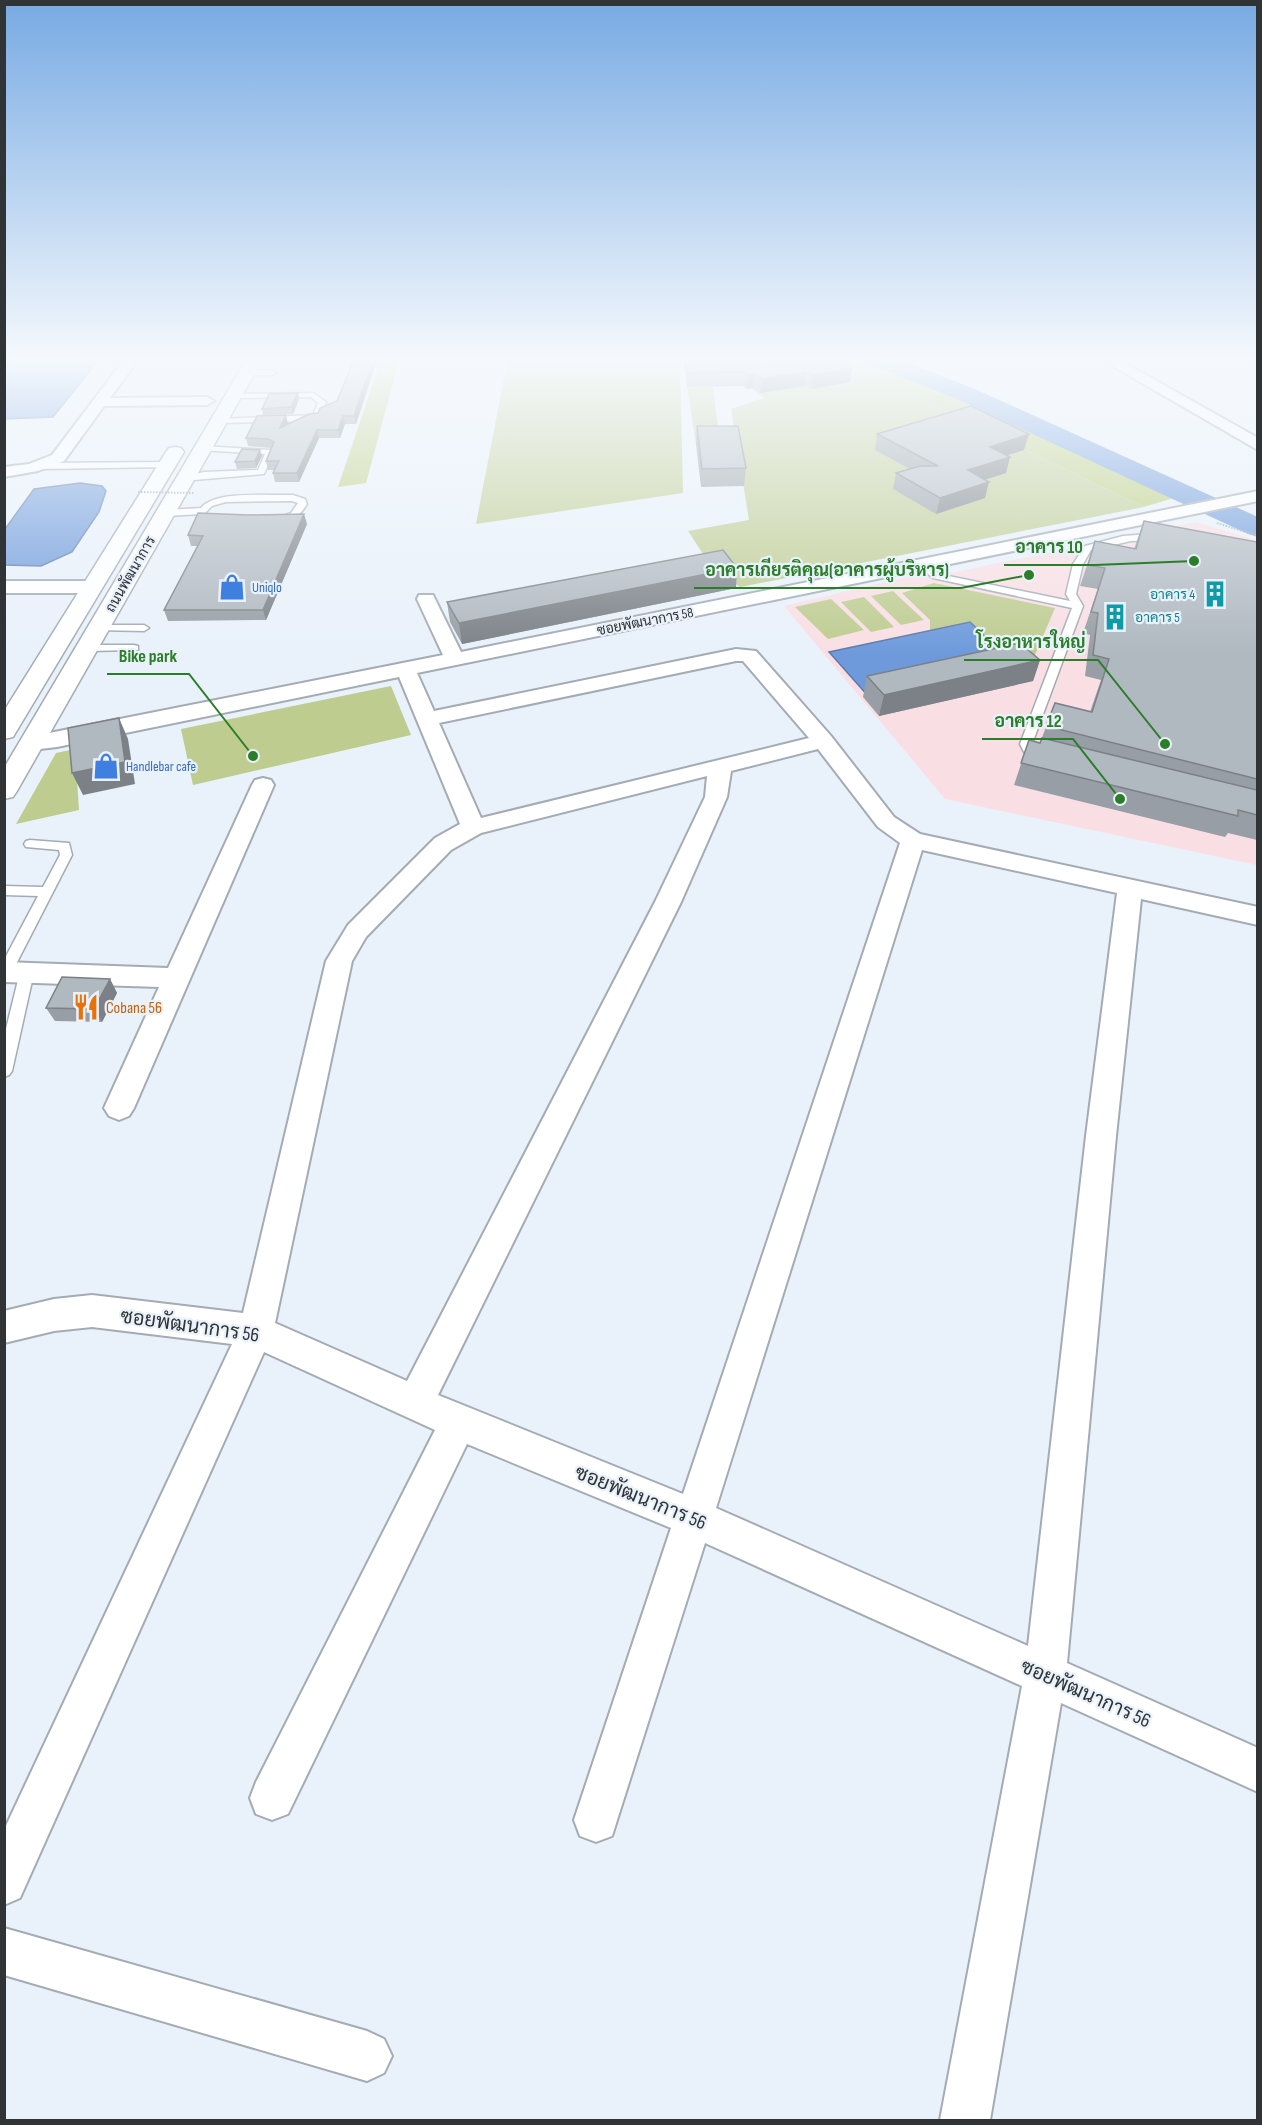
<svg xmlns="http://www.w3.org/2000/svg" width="1262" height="2125" font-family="'Sofia Sans Condensed',Sarabun,sans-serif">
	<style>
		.education { fill: #f9dfe4 }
		.green { fill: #becc90 }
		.forest { fill: #bacd7a }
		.water { fill: #6e9adb; stroke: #5c7baa; stroke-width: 1.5 }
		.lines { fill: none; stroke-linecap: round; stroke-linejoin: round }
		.river { fill: #6e9adb; fill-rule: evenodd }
		.lane-casing { stroke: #a4abb3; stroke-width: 3 }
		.street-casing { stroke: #a4abb3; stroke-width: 4 }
		.secondary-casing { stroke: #a4abb3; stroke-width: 3 }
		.path { stroke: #a6acb3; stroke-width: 2; stroke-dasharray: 1.5 1.5; stroke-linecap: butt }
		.lane { fill: #fff; fill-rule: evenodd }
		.street { fill: #fff; fill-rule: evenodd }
		.secondary { fill: #fff; fill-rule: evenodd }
		.path-bridge { stroke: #a6acb3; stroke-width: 2; stroke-dasharray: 1.5 1.5; stroke-linecap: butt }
		.wall { fill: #979ea5 }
		.shaded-wall { fill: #7b8186 }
		.building { fill: #b0b8c0; stroke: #7b8186; stroke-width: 1.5 }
		.labels { text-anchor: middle; stroke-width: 4.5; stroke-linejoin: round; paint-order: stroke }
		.far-street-label { font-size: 14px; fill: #313437; stroke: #e9f1fa }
		.far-shop-label { font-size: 14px; fill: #366cbe; stroke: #e9f1fa; text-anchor: start }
		.far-culture-label { font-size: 14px; fill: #0d838f; stroke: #e9f1fa; text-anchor: end }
		.food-label { font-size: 16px; fill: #c56008; stroke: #e9f1fa; text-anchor: start }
		.near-street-label { font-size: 20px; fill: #313437; stroke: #e9f1fa }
		.leader { fill: none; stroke: #2c7d29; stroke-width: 2 }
		.callout-dot { fill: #2c7d29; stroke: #e9f1fa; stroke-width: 2 }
		.callout-label { font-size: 18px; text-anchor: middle; font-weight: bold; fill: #2c7d29; stroke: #e9f1fa; stroke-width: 4.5; stroke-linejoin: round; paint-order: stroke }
	</style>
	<rect width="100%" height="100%" fill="#e9f1fa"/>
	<path class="education" d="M1196,522L1257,540V865L945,799L784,606L916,575L936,576Z"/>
	<path class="green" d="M508,357H691L680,361L683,493L476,524Z
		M817,357L873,376L1144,507L740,587L711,566L688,531L749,520L731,409L764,398L730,371Z
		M687,387H713L720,443L696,444Z
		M934,583L1055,608L1025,678L930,632V620L902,593Z
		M893,591L897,595L924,620L901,625L871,596Z
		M864,597L894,627L871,632L841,602Z
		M831,599L864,630L828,639L795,607Z
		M391,686L411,735L193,785L181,729Z
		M75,749L79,810L16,824L56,753Z"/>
	<path class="forest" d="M382,357H400L366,483L338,487Z
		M817,357H860L917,379L1033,428L1177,497L1144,507L873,376Z"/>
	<path class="water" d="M12,357H101L53,417L5,419V364Z
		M80,483L102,486L106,491L99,512L72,552L41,566L5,565V529L34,489Z
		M970,622L1014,664L868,696L829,652Z"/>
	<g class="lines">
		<path class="river" d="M862,357H893L975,389L1258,517V537L1248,534L957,399L865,362Z"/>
		<g class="lane-casing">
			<path id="lane" d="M247,371H272L276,373L272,375H244Z
				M313,393L326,402L319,419L307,421L219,423L215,421L219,419L313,415L318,403L311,397L234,398L230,396L234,394Z
				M203,446L270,450L274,452L264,474L182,481V477L204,472L258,470L265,454L200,450L199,448Z
				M167,462L170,463V467L43,469L39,466L43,463Z
				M293,495L305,499L307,504C301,515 288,526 276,519L291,513L298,503L292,501L226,502L212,506L204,514L165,516L161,513L165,510L201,508C215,490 270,496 293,495Z
				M1149,534L1163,537L1158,540L1131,541L1091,550L1083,564L1076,594L1083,606L1032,744L1033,748L1049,757L1043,761L1024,752L1020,744L1072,608L933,578L918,566L923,563L939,574L1070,601L1066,594L1073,564L1085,546L1123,536Z
				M99,625H144L149,628L144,631L95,630L94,628Z
				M134,645L138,646V650L87,651L82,648L87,645Z
				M30,840L69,843L72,855L12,972L5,977L4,960L38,896L4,895V886L43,887L60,855L59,850L26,847L24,844L26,841Z
				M27,967L34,972L12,1071L9,1075L4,1077V1037L20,972Z"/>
		</g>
		<g class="street-casing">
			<path id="street" d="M126,357H140L110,398L207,397L214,401L207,405L104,406L64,461L38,471L4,477V467L29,464L52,455Z
				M1097,357H1114L1258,438V450Z
				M1240,357H1258V366Z
				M1258,491V501L417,673L434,711L736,649L756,651L831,736L894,817L920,834L1258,907V925L1141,899L1116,1136L1067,1663L1258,1748V1792L1061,1703L990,2120H940L1022,1686L705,1543L612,1836L596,1842L580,1836L574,1820L671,1528L467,1444L288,1814L272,1820L256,1814L250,1798L256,1782L435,1430L264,1352L20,1898L4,1905V1830L232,1344L92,1327L54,1331L4,1343V1311L54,1299L92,1295L243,1313L326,961L348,925L435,838L460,824L399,677L57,747L32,750L24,748L21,743L24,738L443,655L417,599L419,595H433L435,599L461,652ZM736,661H743L809,738L481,818L439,723ZM818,749L878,827L900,843L683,1494L438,1395L681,902L727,797L731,771ZM707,776L705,797L655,902L407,1381L275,1323L352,961L366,937L451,850L481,833ZM922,850L1117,893L1086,1136L1028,1646L716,1508Z
				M4,581H92L99,583L101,587L99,591L92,593H4Z
				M263,778L271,780L274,785L134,1108L129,1116L119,1120L109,1116L104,1108L159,987L4,982V962L168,968L252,785L255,780Z
				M4,1928L367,2031L384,2039L392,2056L384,2073L367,2081L4,1975Z"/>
		</g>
		<g class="secondary-casing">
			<path id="secondary" d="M248,357H264L17,791L13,797L4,799V768Z
				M175,447L181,448L184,452L13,737L4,739V711L166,452L169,448Z"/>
		</g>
		<path class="path" d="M1217,523L1258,536"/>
		<use href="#lane" class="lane"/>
		<use href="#street" class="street"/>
		<use href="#secondary" class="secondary"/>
		<path class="path-bridge" d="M138,492L194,493"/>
	</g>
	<path class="wall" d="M355,357H378L356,424H345L340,438H319L299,482H275L273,473L274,470H268L266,461L271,448L248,446L246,438L288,424L318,413L337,401Z
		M683,357H835L852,368L850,382L812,389L805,386L760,393L753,388L747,389L742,386L687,387Z
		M298,393L299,399L293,414L263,415L262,409Z
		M697,426L746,468L744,486L701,487L696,444Z
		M877,434L1024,450L1007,455L1006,473L985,480V498L936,514L893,489L896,473L910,469L875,450Z
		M262,456L256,468L237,469L235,462Z
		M1144,521L1257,542V840L1228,833L1225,837L1014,785L1029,740L1040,743L1055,703L1090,712L1101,680L1085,676L1090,635L1083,633L1098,589L1080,586L1095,541L1134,549Z
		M307,524L266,620L168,621L164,610L197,546H191L188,535Z
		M736,588L462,644L450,622L447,602Z
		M1040,660L1033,681L879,716L863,697L867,676Z
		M110,979L117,993L102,1022L55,1021L46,1008Z"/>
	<path class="shaded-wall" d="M374,357H378L356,424L354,416Z
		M852,368L850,382L812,389L813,375Z
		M806,372L805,386L760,393L762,379Z
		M755,374L753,388L747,389L748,375Z
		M298,393L299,399L293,414L291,407Z
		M286,415L288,424L280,428Z
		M343,416L345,424L340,438L338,430Z
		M317,430L319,438L299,482L297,473Z
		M1029,434L1024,450L986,462L990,447Z
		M260,450L262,456L256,468L255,461Z
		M1010,457L1006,473L964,486L968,470Z
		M989,482L985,498L936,514L940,498Z
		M304,514L307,524L266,620L263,610Z
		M737,568L736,588L462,644L459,623Z
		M1040,660L1033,681L879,716L884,695Z
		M119,718L128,739L135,784L83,795L72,773Z
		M110,979L117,993L102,1022L94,1009Z"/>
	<path class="building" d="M355,357H374L354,416H343L338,430H317L297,473H273L279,461H266L274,442L268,439L246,438L257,416L286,415L280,428L309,414L318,413L320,408L337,401Z
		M685,357H835L852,368L813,375L806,372L762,379L755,374L748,375L743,372L687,373Z
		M298,393L291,407L262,409L269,394Z
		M971,406L1029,434L990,447L1010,457L968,470L989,482L940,498L896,473L920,466H938L877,434Z
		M697,426H738L746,468L702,469Z
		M242,449L260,450L255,461L235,462Z
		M198,513L248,515L304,514L263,610H164L203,536L188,535Z
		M1144,521L1257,542V779L1046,726L1055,703L1092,712L1109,659L1093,655L1098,613L1091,612L1105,568L1088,565L1095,541L1136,549Z
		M723,550L737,568L459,623L447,602Z
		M1020,643L1040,660L884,695L867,676Z
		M119,718L125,762L72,773L68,728Z
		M1042,738L1257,790V815L1238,810V816L1021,763L1029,740L1040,743Z
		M62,977L110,979L94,1009L46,1008Z"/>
	<linearGradient id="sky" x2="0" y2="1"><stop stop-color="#77aae3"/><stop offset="0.55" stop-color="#f5f9fd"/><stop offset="1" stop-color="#f5f9fd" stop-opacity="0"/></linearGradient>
	<rect width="1262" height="654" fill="url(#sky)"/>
	<defs>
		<g id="shop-bare" transform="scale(2.07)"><path d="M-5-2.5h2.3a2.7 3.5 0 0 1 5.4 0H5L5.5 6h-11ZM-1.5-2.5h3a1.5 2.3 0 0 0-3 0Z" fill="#3f7fe0" stroke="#e9f1fa" stroke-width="2.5" paint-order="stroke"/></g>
		<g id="building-bare" transform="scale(2.07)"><path d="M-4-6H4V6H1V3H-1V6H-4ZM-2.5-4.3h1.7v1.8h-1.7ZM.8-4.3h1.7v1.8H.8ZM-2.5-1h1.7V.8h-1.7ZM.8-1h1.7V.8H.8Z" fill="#0f9aa8" stroke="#e9f1fa" stroke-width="2.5" paint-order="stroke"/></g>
		<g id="restaurant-bare" transform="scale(2.07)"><path d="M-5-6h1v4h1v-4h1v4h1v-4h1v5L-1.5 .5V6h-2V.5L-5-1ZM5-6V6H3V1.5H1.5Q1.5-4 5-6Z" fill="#e8710a" stroke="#e9f1fa" stroke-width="2.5" paint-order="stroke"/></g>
	</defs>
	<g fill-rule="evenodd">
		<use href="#shop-bare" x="232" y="587"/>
		<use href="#building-bare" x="1215" y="594"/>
		<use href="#building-bare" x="1115" y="617"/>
		<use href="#shop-bare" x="106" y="766"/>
		<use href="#restaurant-bare" x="86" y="1007"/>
	</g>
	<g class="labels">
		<g class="far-street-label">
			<text transform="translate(130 574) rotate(-60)" y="5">ถนนพัฒนาการ</text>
			<text transform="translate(645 621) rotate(-11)" y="5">ซอยพัฒนาการ 58</text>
		</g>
		<g class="far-shop-label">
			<text x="252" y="592">Uniqlo</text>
			<text x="126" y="771">Handlebar cafe</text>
		</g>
		<g class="far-culture-label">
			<text x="1195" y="599">อาคาร 4</text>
			<text x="1135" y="622" text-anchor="start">อาคาร 5</text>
		</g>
		<g class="food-label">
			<text x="106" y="1013">Cobana 56</text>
		</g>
		<g class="near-street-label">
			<text transform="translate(190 1325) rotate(8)" y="7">ซอยพัฒนาการ 56</text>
			<text transform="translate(641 1497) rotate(22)" y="7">ซอยพัฒนาการ 56</text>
			<text transform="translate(1086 1693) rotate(24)" y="7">ซอยพัฒนาการ 56</text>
		</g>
	</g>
	<path class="leader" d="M1194 561L1095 565H1004M1029 575L961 588H694M1165 744L1098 660H964M253 756L189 674H107M1120 799L1073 739H982"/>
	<g class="callout-dot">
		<circle cx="1194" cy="561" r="6"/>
		<circle cx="1029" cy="575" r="6"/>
		<circle cx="1165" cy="744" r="6"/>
		<circle cx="253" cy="756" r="6"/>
		<circle cx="1120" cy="799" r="6"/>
	</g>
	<g class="callout-label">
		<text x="1049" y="553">อาคาร 10</text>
		<text x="827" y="576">อาคารเกียรติคุณ(อาคารผู้บริหาร)</text>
		<text x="1031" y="648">โรงอาหารใหญ่</text>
		<text x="148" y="662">Bike park</text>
		<text x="1028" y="727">อาคาร 12</text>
	</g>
	<rect width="1262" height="2125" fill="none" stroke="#313437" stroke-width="12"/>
</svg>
